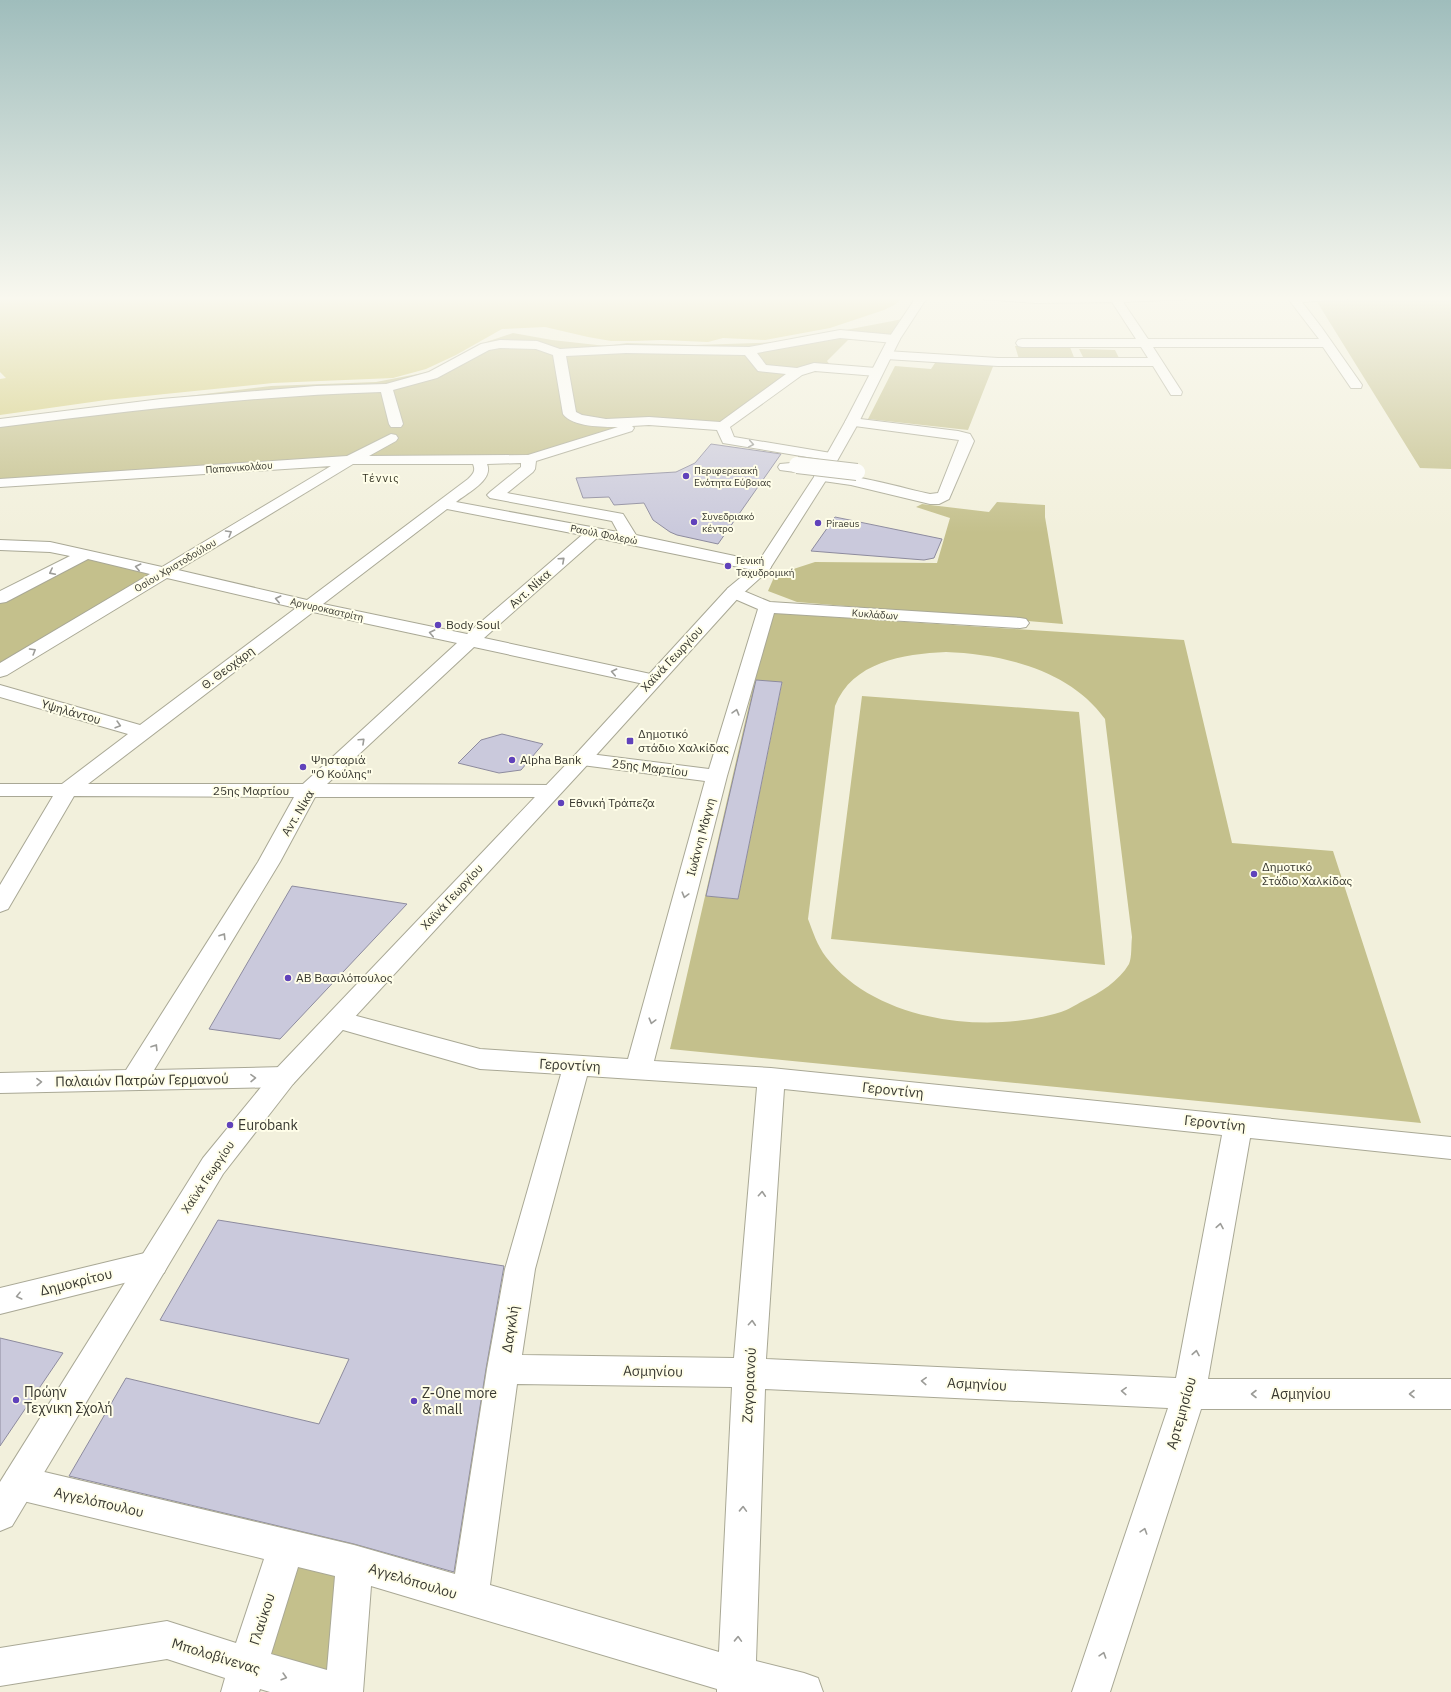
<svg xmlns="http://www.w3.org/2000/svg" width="1451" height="1692" font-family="'IBM Plex Sans',sans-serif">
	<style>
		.green { fill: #c4c08c; fill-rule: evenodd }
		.water { fill: #d2cb7a }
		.building { fill: #cac9dc; stroke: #8d8b9e }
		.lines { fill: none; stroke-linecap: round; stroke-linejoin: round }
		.minor-casing { stroke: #a9a895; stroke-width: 2 }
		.major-casing { stroke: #a9a895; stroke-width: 2 }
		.minor { fill: #fff; fill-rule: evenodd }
		.major { fill: #fff; fill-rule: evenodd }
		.minor-bridge-casing { stroke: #a9a895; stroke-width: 18; stroke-linecap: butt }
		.minor-bridge { stroke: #fff; stroke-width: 16 }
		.oneway { stroke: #9c9c98 }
		.poi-dot { fill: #6042bb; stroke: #fffee9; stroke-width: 1.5 }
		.labels { text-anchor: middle; stroke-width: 4; stroke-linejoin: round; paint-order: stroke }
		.far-street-label { font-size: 10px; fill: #383830; stroke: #fffee9 }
		.far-poi-label { font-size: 10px; fill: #383830; stroke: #fffee9; text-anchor: start }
		.far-neighbourhood-label { font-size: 11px; letter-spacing: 1px; fill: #343323; stroke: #fffee9 }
		.street-label { font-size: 12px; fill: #383830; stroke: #fffee9 }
		.poi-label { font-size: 12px; fill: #383830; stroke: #fffee9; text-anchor: start }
		.near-street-label { font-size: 14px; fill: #383830; stroke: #fffee9 }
		.near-poi-label { font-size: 14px; fill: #383830; stroke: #fffee9; text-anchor: start }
	</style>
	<rect width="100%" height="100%" fill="#f2f0dc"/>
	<path class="green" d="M1451,296V469L1420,468L1314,297Z
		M903,319L893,334L848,340L827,361L831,366H815L719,424L648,420L527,457L346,458L0,481V419L271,386L376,382L428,372L489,341L513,333L552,340L606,346L627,343L695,345L783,342Z
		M1015,346L1070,347L1075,360L1019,359Z
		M1079,349L1115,350L1119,358L1083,357Z
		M937,360L994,364L968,430L868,419L895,366L931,369Z
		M997,502L1045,505V517L1063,624L797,602L768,591L775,575L815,562L937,563L950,518L916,507L922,504L989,512Z
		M86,554L163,573L0,671V598Z
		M770,613L1184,640L1232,843L1333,851L1421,1123L670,1049ZM946,652C1003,654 1070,670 1105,719L1132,937C1131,945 1132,957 1129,964C1119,981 1100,993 1083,1001C1075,1005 1068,1010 1061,1012C987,1035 876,1022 826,957C817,945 813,932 808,919L835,706C852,662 903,654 946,652ZM757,680L782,683L738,899L706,896Z
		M862,696L1079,712L1105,965L831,939Z
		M286,1547L354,1563L344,1692L247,1666Z"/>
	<path class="water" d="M0,296H904L896,304L884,310L830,328L765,340L723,338L708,342L662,340L635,341H611L588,337L545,327L502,329L456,355L426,369L393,378L273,383L106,400L0,415V379L6,378L0,372Z"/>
	<path class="building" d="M711,444L781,454L718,544L677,535L670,532L653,520L644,503L614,505L609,497L583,498L576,478L676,472L695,463Z
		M835,517L942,539L934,558L924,560L811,551Z
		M756,680L782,682L738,899L706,896Z
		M502,734L543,744L521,770L499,773L458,763L481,740Z
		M292,886L407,904L280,1039L209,1029Z
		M218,1220L504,1266L486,1369L454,1572L354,1544L69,1476L126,1378L319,1424L349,1359L160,1320Z
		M0,1338L63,1353L0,1446Z"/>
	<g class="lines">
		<g class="minor-casing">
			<path id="minor" d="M979,296H1192L1187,299L1123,302L1148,339H1319L1286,296H1354L1349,299L1302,302L1322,328L1362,385L1361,388H1351L1323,347H1153L1182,392L1181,395H1171L1153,366H998L886,359L882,358L880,355L882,352L886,351L998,358H1148L1141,347H1022L1018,346L1016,343L1018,340L1022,339H1136L1112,302L1035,303L984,299Z
				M840,330L894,335L898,336L900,339L898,342L894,343L840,338L757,353L766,365L797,368L814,363L876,368L880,369L882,372L880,375L876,376L815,371L802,375L730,427L734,437L831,453L836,454L838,457L836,460L831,461L723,443L717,430L649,425L632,426L634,428L632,431L536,461L535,469L533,472L507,493L623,514L636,535L763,562L769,564L771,567L769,570L763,572L597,538L484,638L660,676L662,680L660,684L653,686L474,647L327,784L551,785L558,787L561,791L558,795L551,797H315L280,862L154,1070L284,1067L293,1070L297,1077L293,1084L284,1087L0,1093V1073L126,1070L258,862L294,797L74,796L8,909L0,912V885L53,796H0V784H62L128,734L0,697V685L140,725L296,608L167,578L7,675L0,677V663L150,574L88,559L6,602L0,603V591L70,556L50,552L0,550V540L50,542L162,567L331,466L0,487V479L347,456L391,434L396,435L398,438L396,441L369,456L528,455L618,427C603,427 572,427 563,414L553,355L536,349L500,348L489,350L437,378L393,390L403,424L401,427H391L389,424L381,392C253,396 127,411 0,427V419L161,399L316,386L386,384L429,372L481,344L500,340L537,341L560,349L626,345L749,347ZM626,353L745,355L758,371L786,374L720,422L649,417L606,419L582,415L576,412L566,356ZM521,463V467L490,492L487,495L490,498L612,521L618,532L456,502C467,493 494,480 487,464ZM353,464H473C476,471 473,474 468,479L307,600L178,570ZM447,509L582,535L467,634L323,604ZM313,612L457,643L303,784H88Z
				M852,418L958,431L970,434L974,441L949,499L939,504H930L851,485L816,480L814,477L816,474C837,469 906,489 930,494L938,493L959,440L847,425L845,422L847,419Z
				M797,461L802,462L804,465L800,471L795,472L780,470L778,467L780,464L791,463Z
				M734,587L770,602L1020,618L1026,619L1029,623L1026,627L1020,628L774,613L727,776L654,1061L771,1068L1451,1137V1159L1250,1138L1208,1379H1451V1409H1201L1110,1692H1072L1168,1408L765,1389L756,1661L804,1673L818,1678L823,1692H717V1689L371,1586L363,1692H270L260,1689L259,1692H221L225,1678L167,1659L0,1686V1648L167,1621L236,1643L264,1559L19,1500L7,1495L2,1483L7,1471L19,1466L354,1545L455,1574L487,1369L505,1269L561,1074L480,1069L329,1026L325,1020L329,1014L338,1011L480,1049L628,1059L705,781L582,765L575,763L572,759L575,755L582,753L709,769L758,609L728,596L726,592L728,588ZM587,1076L757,1087L734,1358L522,1355L535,1269ZM784,1089L1222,1135L1176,1378L766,1359ZM517,1384L732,1387L719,1652L490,1585ZM298,1567L335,1576L327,1670L271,1654Z
				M153,1251L164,1255L168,1264L164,1273L0,1314V1288Z"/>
		</g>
		<g class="major-casing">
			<path id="major" d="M917,296H928L900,339L859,422L828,477L769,570L740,596L589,763L293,1084L223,1174L12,1526L0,1531V1482L203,1158L275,1070L575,755L728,588L757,564L814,477L845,422L888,339Z"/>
		</g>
		<use href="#minor" class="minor"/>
		<use href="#major" class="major"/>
		<g class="minor-bridge-casing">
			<path id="minor-bridge" d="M797,465L857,472"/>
		</g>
		<use href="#minor-bridge" class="minor-bridge"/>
	</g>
	<defs><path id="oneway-chevron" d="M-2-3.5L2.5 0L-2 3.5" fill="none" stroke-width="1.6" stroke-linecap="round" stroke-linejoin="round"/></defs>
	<g class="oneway">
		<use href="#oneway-chevron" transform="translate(751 444) rotate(10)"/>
		<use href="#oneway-chevron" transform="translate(229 533) rotate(-31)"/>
		<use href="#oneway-chevron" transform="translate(562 560) rotate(-42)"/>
		<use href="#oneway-chevron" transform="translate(138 567) rotate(-167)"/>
		<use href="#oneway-chevron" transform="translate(52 572) rotate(153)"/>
		<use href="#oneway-chevron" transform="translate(278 599) rotate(-167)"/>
		<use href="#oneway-chevron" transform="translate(432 633) rotate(-168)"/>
		<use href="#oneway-chevron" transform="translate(33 651) rotate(-31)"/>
		<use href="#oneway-chevron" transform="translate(614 672) rotate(-168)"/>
		<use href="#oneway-chevron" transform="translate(736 712) rotate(-74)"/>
		<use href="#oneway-chevron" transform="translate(118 725) rotate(16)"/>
		<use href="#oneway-chevron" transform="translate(362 741) rotate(-43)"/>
		<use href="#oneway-chevron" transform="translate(685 895) rotate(105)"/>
		<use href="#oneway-chevron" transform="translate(223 936) rotate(-58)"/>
		<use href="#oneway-chevron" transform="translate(652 1021) rotate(105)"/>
		<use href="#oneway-chevron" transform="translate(155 1047) rotate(-58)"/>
		<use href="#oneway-chevron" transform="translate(253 1078) rotate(-1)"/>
		<use href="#oneway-chevron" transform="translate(39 1082) rotate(-1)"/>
		<use href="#oneway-chevron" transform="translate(762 1194) rotate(-86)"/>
		<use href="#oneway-chevron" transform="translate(1220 1226) rotate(-80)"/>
		<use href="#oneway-chevron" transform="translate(19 1296) rotate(166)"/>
		<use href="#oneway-chevron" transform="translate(752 1323) rotate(-86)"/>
		<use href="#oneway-chevron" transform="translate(1196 1353) rotate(-80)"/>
		<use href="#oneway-chevron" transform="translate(924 1381) rotate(-177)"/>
		<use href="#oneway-chevron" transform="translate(1124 1391) rotate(-177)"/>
		<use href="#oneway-chevron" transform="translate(1254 1394) rotate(-180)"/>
		<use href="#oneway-chevron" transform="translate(1412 1394) rotate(-180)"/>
		<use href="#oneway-chevron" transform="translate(743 1509) rotate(-88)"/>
		<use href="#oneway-chevron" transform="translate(1144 1531) rotate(-72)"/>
		<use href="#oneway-chevron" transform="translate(738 1639) rotate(-88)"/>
		<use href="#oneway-chevron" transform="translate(1103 1655) rotate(-72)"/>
		<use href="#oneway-chevron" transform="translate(284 1677) rotate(16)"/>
	</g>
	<linearGradient id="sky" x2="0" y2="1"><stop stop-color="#9fbdbc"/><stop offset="0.56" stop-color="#f9f8ef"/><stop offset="1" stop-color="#f9f8ef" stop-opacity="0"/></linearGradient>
	<rect width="1451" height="533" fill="url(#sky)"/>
	<g class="poi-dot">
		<circle cx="686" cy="476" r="4"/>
		<circle cx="694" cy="522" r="4"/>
		<circle cx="818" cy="523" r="4"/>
		<circle cx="728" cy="566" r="4"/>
		<circle cx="438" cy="625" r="4"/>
		<rect x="626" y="737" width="8" height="8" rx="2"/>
		<circle cx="512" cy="760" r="4"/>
		<circle cx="303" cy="767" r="4"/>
		<circle cx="561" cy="803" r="4"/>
		<circle cx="1254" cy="874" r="4"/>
		<circle cx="288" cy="978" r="4"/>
		<circle cx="230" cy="1125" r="4"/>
		<circle cx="16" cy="1400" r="4"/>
		<circle cx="414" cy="1401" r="4"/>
	</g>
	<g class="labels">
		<g class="far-street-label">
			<text transform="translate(239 467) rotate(-4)" y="4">Παπανικολάου</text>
			<text transform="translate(604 534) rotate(11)" y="4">Ραούλ Φολερώ</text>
			<text transform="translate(175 565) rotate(-31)" y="4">Οσίου Χριστοδούλου</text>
			<text transform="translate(327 609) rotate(13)" y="4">Αργυροκαστρίτη</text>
			<text transform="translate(875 614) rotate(4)" y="4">Κυκλάδων</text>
		</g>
		<g class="far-poi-label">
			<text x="694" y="474">Περιφερειακή<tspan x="694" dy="12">Ενότητα Εύβοιας</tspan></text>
			<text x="702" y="520">Συνεδριακό<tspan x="702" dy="12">κέντρο</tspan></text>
			<text x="826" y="527">Piraeus</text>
			<text x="736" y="564">Γενική<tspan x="736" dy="12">Ταχυδρομική</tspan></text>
		</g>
		<g class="far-neighbourhood-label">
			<text x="381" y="482">Τέννις</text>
		</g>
		<g class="street-label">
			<text transform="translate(530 589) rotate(-42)" y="4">Αντ. Νίκα</text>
			<text transform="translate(672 659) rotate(-47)" y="4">Χαϊνά Γεωργίου</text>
			<text transform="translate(228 668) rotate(-37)" y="4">Θ. Θεοχάρη</text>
			<text transform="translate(71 712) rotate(16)" y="4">Υψηλάντου</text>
			<text transform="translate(650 768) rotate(7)" y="4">25ης Μαρτίου</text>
			<text x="251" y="795">25ης Μαρτίου</text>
			<text transform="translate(298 813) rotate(-59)" y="4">Αντ. Νίκα</text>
			<text transform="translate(701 837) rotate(-75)" y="4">Ιωάννη Μὰγνη</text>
			<text transform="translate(452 897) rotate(-47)" y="4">Χαϊνά Γεωργίου</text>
			<text transform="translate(208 1177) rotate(-56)" y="4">Χαϊνά Γεωργίου</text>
		</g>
		<g class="poi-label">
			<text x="446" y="629">Body Soul</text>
			<text x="638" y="738">Δημοτικό<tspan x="638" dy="14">στάδιο Χαλκίδας</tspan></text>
			<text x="311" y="764">Ψησταριά<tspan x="311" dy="14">"Ο Κούλης"</tspan></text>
			<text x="520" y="764">Alpha Bank</text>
			<text x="569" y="807">Εθνική Τράπεζα</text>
			<text x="1262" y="871">Δημοτικό<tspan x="1262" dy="14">Στάδιο Χαλκίδας</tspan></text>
			<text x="296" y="982">ΑΒ Βασιλόπουλος</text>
		</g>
		<g class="near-street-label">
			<text transform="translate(570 1065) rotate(3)" y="5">Γεροντίνη</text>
			<text transform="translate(142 1080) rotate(-1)" y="5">Παλαιών Πατρών Γερμανού</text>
			<text transform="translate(893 1090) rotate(6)" y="5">Γεροντίνη</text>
			<text transform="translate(1215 1123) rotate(6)" y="5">Γεροντίνη</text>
			<text transform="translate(76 1282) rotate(-14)" y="5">Δημοκρίτου</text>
			<text transform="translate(510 1329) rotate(-81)" y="5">Δαγκλή</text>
			<text transform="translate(653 1371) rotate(1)" y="5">Ασμηνίου</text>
			<text transform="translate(977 1384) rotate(3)" y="5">Ασμηνίου</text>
			<text transform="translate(749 1385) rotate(-87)" y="5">Ζαγοριανού</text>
			<text x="1301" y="1399">Ασμηνίου</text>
			<text transform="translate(1181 1413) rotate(-74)" y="5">Αρτεμησίου</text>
			<text transform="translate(99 1502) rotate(13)" y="5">Αγγελόπουλου</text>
			<text transform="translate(413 1581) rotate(17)" y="5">Αγγελόπουλου</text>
			<text transform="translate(262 1619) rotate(-72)" y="5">Γλαύκου</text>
			<text transform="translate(216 1656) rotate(17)" y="5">Μπολοβίνενας</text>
		</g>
		<g class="near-poi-label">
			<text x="238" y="1130">Eurobank</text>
			<text x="24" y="1397">Πρώην<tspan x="24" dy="16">Τεχνικη Σχολή</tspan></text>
			<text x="422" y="1398">Z-One more<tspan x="422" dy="16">&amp; mall</tspan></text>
		</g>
	</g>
</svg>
